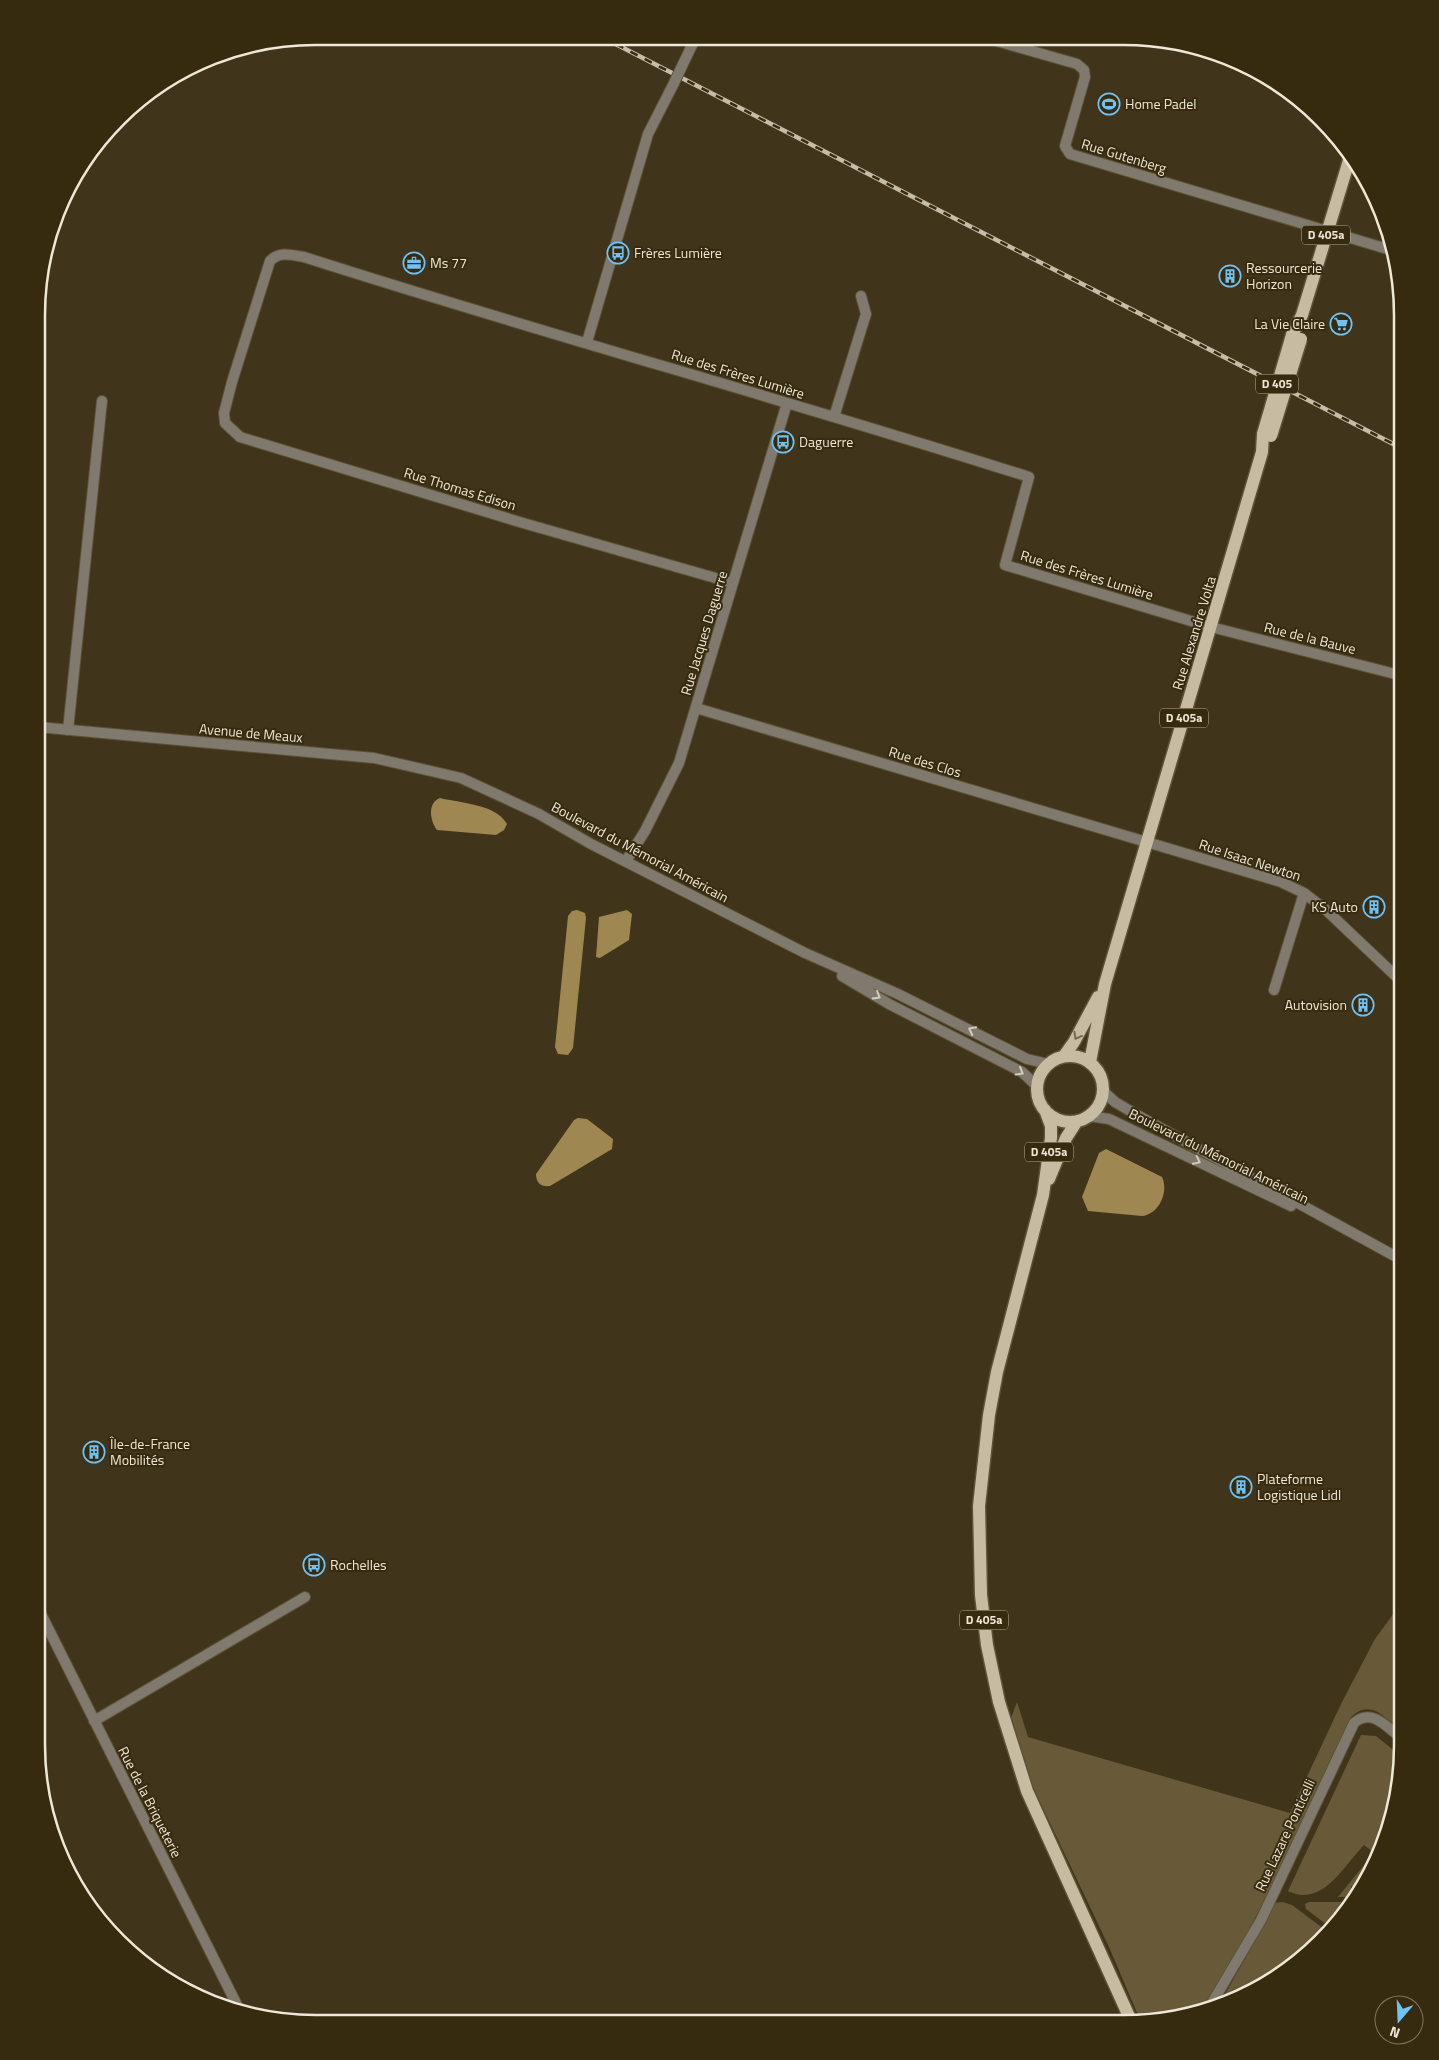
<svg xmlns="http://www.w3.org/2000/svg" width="1439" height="2060" font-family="'Titillium Web',sans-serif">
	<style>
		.green { fill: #685a39 }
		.water { fill: #9e8750 }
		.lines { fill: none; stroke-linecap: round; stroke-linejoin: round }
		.minor-casing { stroke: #5c5238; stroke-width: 12 }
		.tertiary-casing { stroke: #5c5238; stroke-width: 12 }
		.primary-casing { stroke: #5c5238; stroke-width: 15 }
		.minor { stroke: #7f7a6d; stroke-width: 10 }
		.tertiary { stroke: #7f7a6d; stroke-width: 10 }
		.primary { stroke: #c7bca1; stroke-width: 12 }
		.rail-casing { stroke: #c5bdaa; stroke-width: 4.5 }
		.rail { stroke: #362b0f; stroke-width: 2.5; stroke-dasharray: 8; stroke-linecap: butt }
		.minor-bridge-casing { stroke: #5c5238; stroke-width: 12; stroke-linecap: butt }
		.primary-bridge-casing { stroke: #5c5238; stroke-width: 15; stroke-linecap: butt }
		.minor-bridge { stroke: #7f7a6d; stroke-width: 10 }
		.primary-bridge { stroke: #c7bca1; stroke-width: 12 }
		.oneway { stroke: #d3ccbd }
		.oneway2 { stroke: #776c51 }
		.labels { text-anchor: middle; stroke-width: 4; stroke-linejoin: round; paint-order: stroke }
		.shield { fill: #362b0f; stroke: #b8af9c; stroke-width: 1 }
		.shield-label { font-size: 12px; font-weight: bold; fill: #efe8d8 }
		.poi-label { font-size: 14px; fill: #efe8d8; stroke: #362b0f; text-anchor: start }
		.street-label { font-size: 14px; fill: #efe8d8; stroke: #362b0f }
		.rim { fill: none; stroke: #efe8d8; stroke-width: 2.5 }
	</style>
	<rect width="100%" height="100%" fill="#40351a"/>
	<path class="green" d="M1402,1602V1733C1386,1718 1371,1698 1351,1717L1266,1897L1240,1947L1201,2011L1179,2018L1141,2022L1109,1947L1032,1785L1012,1725L1011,1718L1017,1702L1028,1737L1290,1813L1341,1704L1375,1639Z
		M1361,1735L1376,1736L1402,1757L1388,1835L1358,1895L1356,1893V1887L1351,1886V1893L1348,1897H1338L1374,1853L1364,1845C1343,1866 1323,1908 1288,1891Z
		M1283,1902L1292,1905L1328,1932L1308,1955L1247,1995L1219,2005L1251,1948L1274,1903Z
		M1309,1902H1354L1331,1928L1306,1909L1305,1904Z"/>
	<path class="water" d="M440,798C460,803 496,804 507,824L504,830L496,835L437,830C430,821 427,803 440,798Z
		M577,910L585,913L586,918L573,1048L568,1055L558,1054L555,1047L568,916L572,911Z
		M627,910L632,914L629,940L600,958L596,957L599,917Z
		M578,1118L587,1119L613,1139L612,1149L550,1186C541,1187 536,1183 536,1174L574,1120Z
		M1106,1149L1162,1177C1169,1192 1159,1214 1142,1216L1088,1211L1082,1197L1099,1153Z"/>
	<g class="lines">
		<g class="minor-casing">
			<path id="minor" d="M986,38L1077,64L1084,70L1085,77L1065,146L1070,154L1394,251
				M683,64L696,37
				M587,342L648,134L674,83
				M834,417L866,314L861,296
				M733,583L523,523L240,437L225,423L224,413L232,382L270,261C280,251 291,255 304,257C544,334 788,400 1029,477L1005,565L1211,627L1403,676
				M696,708L1281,882L1304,893L1326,910L1402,982
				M68,730L102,401
				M626,861L645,831L679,763L787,403
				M1274,990L1304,893
				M36,1604L240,2011
				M94,1721L305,1597
				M1209,2008L1261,1920L1354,1723C1372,1707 1388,1728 1402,1739"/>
		</g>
		<g class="tertiary-casing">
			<path id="tertiary" d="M38,727L374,758L461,778L539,814L591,844L805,953L898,994L1027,1059L1048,1064
				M842,976L889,1004L1022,1072L1037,1086
				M1103,1091L1115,1102L1137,1115L1402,1260
				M1089,1116L1109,1119L1291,1206"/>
		</g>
		<g class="primary-casing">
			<path id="primary" d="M1292,335L1302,315L1351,154
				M1064,1056L1074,1042L1098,997
				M1037 1089a33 33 0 1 1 66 0a33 33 0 1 1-66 0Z
				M1090,1062L1105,984L1262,452L1263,434
				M1045,1110L1051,1126V1138L1043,1195L997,1372L989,1415L979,1506L981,1595L987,1645L999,1702L1027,1791L1132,2023
				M1049,1179L1066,1138L1077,1121"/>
		</g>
		<use href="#minor" class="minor"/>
		<use href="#tertiary" class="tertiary"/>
		<use href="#primary" class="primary"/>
		<g class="rail-casing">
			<path id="rail" d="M602,37L1403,449"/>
		</g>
		<use href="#rail" class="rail"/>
		<g class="minor-bridge-casing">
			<path id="minor-bridge" d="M674,83L683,64"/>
		</g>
		<g class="primary-bridge-casing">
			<path id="primary-bridge" d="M1263,434L1292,335
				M1271,436L1301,339"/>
		</g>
		<use href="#minor-bridge" class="minor-bridge"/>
		<use href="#primary-bridge" class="primary-bridge"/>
	</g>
	<defs><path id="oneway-chevron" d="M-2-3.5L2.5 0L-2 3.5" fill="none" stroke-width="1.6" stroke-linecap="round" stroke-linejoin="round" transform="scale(1.25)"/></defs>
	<g class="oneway">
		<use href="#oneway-chevron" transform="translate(877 996) rotate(31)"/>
		<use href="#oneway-chevron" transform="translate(972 1030) rotate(-153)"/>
		<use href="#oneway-chevron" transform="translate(1020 1072) rotate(30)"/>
		<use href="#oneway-chevron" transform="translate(1197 1161) rotate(26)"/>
	</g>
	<use class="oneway2" href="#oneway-chevron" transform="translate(1077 1036) rotate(119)"/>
	<defs>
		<g id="stadium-ring" transform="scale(1.125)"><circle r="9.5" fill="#362b0f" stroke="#70c1f4" stroke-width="1.5"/><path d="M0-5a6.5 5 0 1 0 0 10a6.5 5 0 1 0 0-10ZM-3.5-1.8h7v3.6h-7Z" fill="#70c1f4"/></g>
		<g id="bus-ring" transform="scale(1.125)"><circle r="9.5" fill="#362b0f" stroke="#70c1f4" stroke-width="1.5"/><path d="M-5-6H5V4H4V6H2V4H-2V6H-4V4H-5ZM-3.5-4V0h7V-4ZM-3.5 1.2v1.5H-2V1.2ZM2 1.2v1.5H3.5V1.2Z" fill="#70c1f4"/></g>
		<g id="office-ring" transform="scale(1.125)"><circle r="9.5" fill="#362b0f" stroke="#70c1f4" stroke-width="1.5"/><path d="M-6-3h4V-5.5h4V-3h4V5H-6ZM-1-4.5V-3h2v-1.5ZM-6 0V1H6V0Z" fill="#70c1f4"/></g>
		<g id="building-ring" transform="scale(1.125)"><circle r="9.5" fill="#362b0f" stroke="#70c1f4" stroke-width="1.5"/><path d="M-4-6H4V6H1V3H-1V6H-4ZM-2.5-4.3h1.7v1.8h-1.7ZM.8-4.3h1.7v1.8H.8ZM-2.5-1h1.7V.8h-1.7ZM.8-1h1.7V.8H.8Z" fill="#70c1f4"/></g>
		<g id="supermarket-ring" transform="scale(1.125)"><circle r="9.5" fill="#362b0f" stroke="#70c1f4" stroke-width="1.5"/><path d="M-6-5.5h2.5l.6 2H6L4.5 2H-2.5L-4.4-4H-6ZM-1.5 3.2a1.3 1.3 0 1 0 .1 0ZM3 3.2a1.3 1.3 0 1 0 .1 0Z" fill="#70c1f4"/></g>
	</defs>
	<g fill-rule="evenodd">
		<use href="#stadium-ring" x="1109" y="104"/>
		<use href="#bus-ring" x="618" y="253"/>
		<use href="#office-ring" x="414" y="263"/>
		<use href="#building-ring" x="1230" y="276"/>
		<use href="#supermarket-ring" x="1341" y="324"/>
		<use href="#bus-ring" x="783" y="442"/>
		<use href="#building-ring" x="1374" y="907"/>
		<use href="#building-ring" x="1363" y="1005"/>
		<use href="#building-ring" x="94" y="1452"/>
		<use href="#building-ring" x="1241" y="1487"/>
		<use href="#bus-ring" x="314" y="1565"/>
	</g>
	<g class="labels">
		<g class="shield">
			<rect x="1302" y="225.5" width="48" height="19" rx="4"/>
			<rect x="1256" y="374.5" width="42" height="19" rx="4"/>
			<rect x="1160" y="708.5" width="48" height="19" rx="4"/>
			<rect x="1025" y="1142.5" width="48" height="19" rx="4"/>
			<rect x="960" y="1610.5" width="48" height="19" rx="4"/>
		</g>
		<g class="shield-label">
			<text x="1326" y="239">D 405a</text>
			<text x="1277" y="388">D 405</text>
			<text x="1184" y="722">D 405a</text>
			<text x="1049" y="1156">D 405a</text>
			<text x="984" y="1624">D 405a</text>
		</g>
		<g class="poi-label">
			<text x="1125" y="109">Home Padel</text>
			<text x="634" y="258">Frères Lumière</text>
			<text x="430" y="268">Ms 77</text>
			<text x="1246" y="273">Ressourcerie<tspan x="1246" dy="16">Horizon</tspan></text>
			<text x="1325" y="329" text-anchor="end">La Vie Claire</text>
			<text x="799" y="447">Daguerre</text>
			<text x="1358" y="912" text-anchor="end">KS Auto</text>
			<text x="1347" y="1010" text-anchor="end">Autovision</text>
			<text x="110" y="1449">Île-de-France<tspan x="110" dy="16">Mobilités</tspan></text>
			<text x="1257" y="1484">Plateforme<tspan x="1257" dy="16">Logistique Lidl</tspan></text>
			<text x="330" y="1570">Rochelles</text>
		</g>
		<g class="street-label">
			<text transform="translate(1124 156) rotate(17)" y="5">Rue Gutenberg</text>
			<text transform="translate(738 374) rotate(17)" y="5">Rue des Frères Lumière</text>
			<text transform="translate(460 489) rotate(17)" y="5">Rue Thomas Edison</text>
			<text transform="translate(1087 575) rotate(17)" y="5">Rue des Frères Lumière</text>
			<text transform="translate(704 633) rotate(-73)" y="5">Rue Jacques Daguerre</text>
			<text transform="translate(1194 633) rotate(-73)" y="5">Rue Alexandre Volta</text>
			<text transform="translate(1310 638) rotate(14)" y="5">Rue de la Bauve</text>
			<text transform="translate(251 733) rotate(5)" y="5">Avenue de Meaux</text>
			<text transform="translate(925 762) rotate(17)" y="5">Rue des Clos</text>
			<text transform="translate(640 852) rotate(28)" y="5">Boulevard du Mémorial Américain</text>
			<text transform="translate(1250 860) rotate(18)" y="5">Rue Isaac Newton</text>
			<text transform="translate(1219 1156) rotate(26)" y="5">Boulevard du Mémorial Américain</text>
			<text transform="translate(150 1802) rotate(63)" y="5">Rue de la Briqueterie</text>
			<text transform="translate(1285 1835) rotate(-65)" y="5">Rue Lazare Ponticelli</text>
		</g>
	</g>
	<path d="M0 0H1439V2060H0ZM315 45H1124A270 270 0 0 1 1394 315V1745A270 270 0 0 1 1124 2015H315A270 270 0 0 1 45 1745V315A270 270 0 0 1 315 45Z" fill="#362b0f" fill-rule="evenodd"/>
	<path class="rim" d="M315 45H1124A270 270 0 0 1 1394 315V1745A270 270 0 0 1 1124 2015H315A270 270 0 0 1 45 1745V315A270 270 0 0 1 315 45Z"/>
	<g transform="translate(1399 2020) rotate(199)"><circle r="24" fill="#362b0f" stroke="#80775f"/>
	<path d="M0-4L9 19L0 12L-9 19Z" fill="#70c1f4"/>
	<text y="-8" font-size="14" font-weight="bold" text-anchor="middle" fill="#efe8d8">N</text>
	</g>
</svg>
